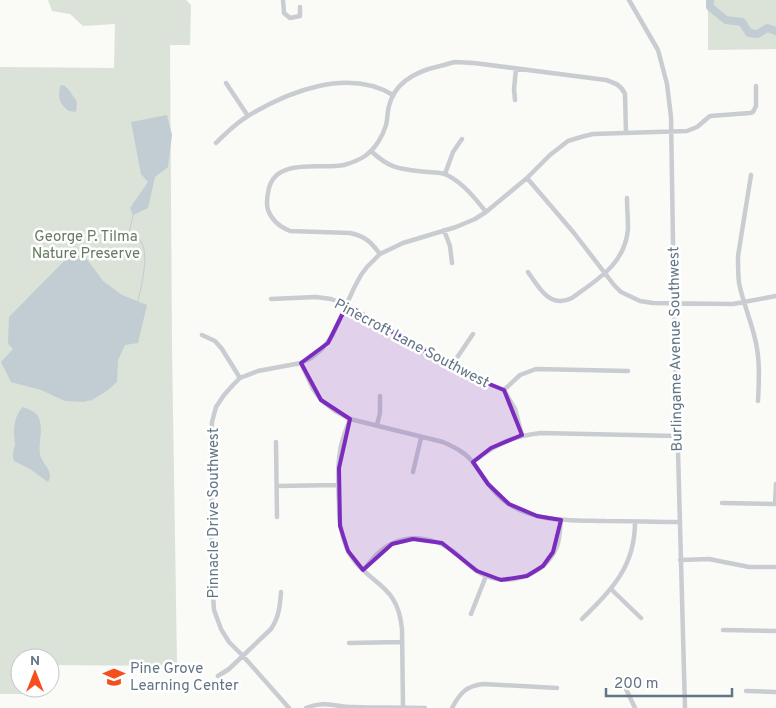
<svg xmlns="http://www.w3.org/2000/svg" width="776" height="708" font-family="Overpass,sans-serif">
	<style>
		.green { fill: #dbe2d7 }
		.water { fill: #c2cdd3 }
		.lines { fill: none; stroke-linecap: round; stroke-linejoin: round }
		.stream { stroke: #c2cdd3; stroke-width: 1 }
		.river { stroke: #c2cdd3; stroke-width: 8 }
		.minor { stroke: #c9cdd1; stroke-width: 4.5 }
		.marked { fill: #7b2cbf; fill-opacity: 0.2; stroke: #7b2cbf; stroke-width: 4; stroke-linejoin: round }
		.labels { text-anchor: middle; stroke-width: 5; stroke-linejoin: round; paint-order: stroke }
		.park-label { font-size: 15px; fill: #667b61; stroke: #fff }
		.street-label { font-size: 15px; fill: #627585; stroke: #fff }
		.poi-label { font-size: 15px; fill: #627585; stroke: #fff; text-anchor: start }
	</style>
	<rect width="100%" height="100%" fill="#fafaf7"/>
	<path class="green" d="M48,0H186L191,5L190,45H170L172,348L177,666L50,665V658H20V688H38L37,694H0V67L114,68L115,24L83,26L70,14L52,11Z
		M708,0H776V49L708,50Z"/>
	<path class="water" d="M64,85L69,90L77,102L76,112L69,111C59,103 58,99 60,86Z
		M167,115L172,135L168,167L155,177L148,208L133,215L130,208L148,182L141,174L131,122Z
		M72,253L86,258L103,281L122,295L147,305L138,343L125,345L118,360L117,382L108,390L92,400L83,402L65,401L41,390L11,382L1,362L13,349L8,344L9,317Z
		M23,407C31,410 39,413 40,422C43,434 37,446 41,458C45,466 54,473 48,482L30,469L14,461C12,455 13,451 15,445C15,441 14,437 14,433C14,424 16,413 23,407Z"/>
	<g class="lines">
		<path class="stream" d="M133,215L129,233C132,235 137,237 139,239C151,251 141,287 138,301"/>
		<path class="river" d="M710,0V7L726,20L742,22L749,33L758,34L767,28L776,31"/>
		<path class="minor" d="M283,0L284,13L290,18L300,16V7
			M629,0L658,50L667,84L671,117L674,304L685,708
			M226,83L248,116
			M515,100L514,89L516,69
			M216,143C226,133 236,123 248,116C289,91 348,68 393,95
			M371,151C391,170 401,169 428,172C434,173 441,172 447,175C463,183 475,198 486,212
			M445,174L453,152L462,139
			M751,175L738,256C738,265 738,274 739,283C743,303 752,323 756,343C760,362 759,381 758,401
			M527,178L574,233L614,285L621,292L640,301L653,303L733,304L776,296
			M444,230L450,246L452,263
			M380,254C371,242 365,236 350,233L290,231C280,227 272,221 268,210C266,203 267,196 269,188C277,157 322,170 344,165C351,163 359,160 365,156C375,149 383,136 386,125C388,118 387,112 389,106C395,81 417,71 440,66C445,65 450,63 455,62C461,62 468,63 474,63L606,80C615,83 621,85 625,94L626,133
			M528,272C539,288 550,309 572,298C598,279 625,264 628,229C628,219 627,208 627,198
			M271,299L316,297L331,299L347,305L452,365L462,373L504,390L515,409L522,435
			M202,335L215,341L222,349L240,378
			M301,363L313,389L321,400L335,411L350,419L443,442C454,447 467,453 474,464C483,476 490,490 503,500C532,523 571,520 606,521C631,521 655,522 680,522
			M452,365L473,334
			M504,390L520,375L536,369L628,371
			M350,419C346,430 341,441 340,452C337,469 338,488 339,505C339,513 339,521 341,528C343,540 348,554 356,563C379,588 398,589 402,629L403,707
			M377,425L380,413V396
			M276,442L277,517
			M473,462C496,444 512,436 541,433L677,436
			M413,472L421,438
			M277,486L338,485
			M722,503L776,504
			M775,504L776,484
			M680,560L709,559L749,567H776
			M363,570C371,561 380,549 391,544C412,534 435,538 453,551C464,559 472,571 486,576C514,587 549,572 558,543C560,535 560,527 561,520
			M611,589L641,618
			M471,614L486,576
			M582,619C612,589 635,567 635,522
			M723,630L776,631
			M349,643L401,642
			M218,676L229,669L271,629C279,617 280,606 281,592
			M626,689L635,708
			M746,691L776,692
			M289,708L243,656L229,642L221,629L214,610L212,579L211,441L212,422L216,407L224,395L233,385L240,378L258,371L301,363L311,358L322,349L332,336L354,288L361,275L367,267L380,254L403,243L456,227L475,219L486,212L527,178L550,155L568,141L581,137L593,134L687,131L697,127L710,116L750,113L753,112L756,106V86
			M306,708C324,700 335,707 353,707C377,708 401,707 425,708
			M452,708C460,693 466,686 483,684L557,688"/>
	</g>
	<path class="marked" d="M347,305L462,373L504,390L522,435L491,448L473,462L488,484L509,504L537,516L561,520L553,552L543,566L527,576L501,580L477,571L442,543L413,539L392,544L363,570L348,551L340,526L339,468L350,419L321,400L301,363L328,343Z"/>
	<defs>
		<g id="school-bare" transform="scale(1.725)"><path d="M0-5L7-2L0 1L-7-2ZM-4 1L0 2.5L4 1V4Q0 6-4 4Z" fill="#f44f1d" stroke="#fff" stroke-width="2.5" paint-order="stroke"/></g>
	</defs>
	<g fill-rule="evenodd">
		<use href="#school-bare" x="114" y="677"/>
	</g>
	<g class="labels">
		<g class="park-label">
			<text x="86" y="241">George P. Tilma<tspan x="86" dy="17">Nature Preserve</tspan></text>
		</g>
		<g class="street-label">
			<text transform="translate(412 343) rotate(28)" y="5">Pinecroft Lane Southwest</text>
			<text transform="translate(675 349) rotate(-91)" y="5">Burlingame Avenue Southwest</text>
			<text transform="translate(213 513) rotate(-90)" y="5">Pinnacle Drive Southwest</text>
		</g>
		<g class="poi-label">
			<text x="130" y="673">Pine Grove<tspan x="130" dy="17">Learning Center</tspan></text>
		</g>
	</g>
	<g transform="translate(35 673)"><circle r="24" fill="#ffffff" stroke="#c0c8ce"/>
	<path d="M0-4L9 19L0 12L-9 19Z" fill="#f44f1d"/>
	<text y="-8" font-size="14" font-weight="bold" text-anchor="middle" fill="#627585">N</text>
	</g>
	<path d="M606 688v8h126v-8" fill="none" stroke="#627585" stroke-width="2.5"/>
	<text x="614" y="688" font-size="15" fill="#627585" stroke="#ffffff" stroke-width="4" paint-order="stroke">200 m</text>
</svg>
